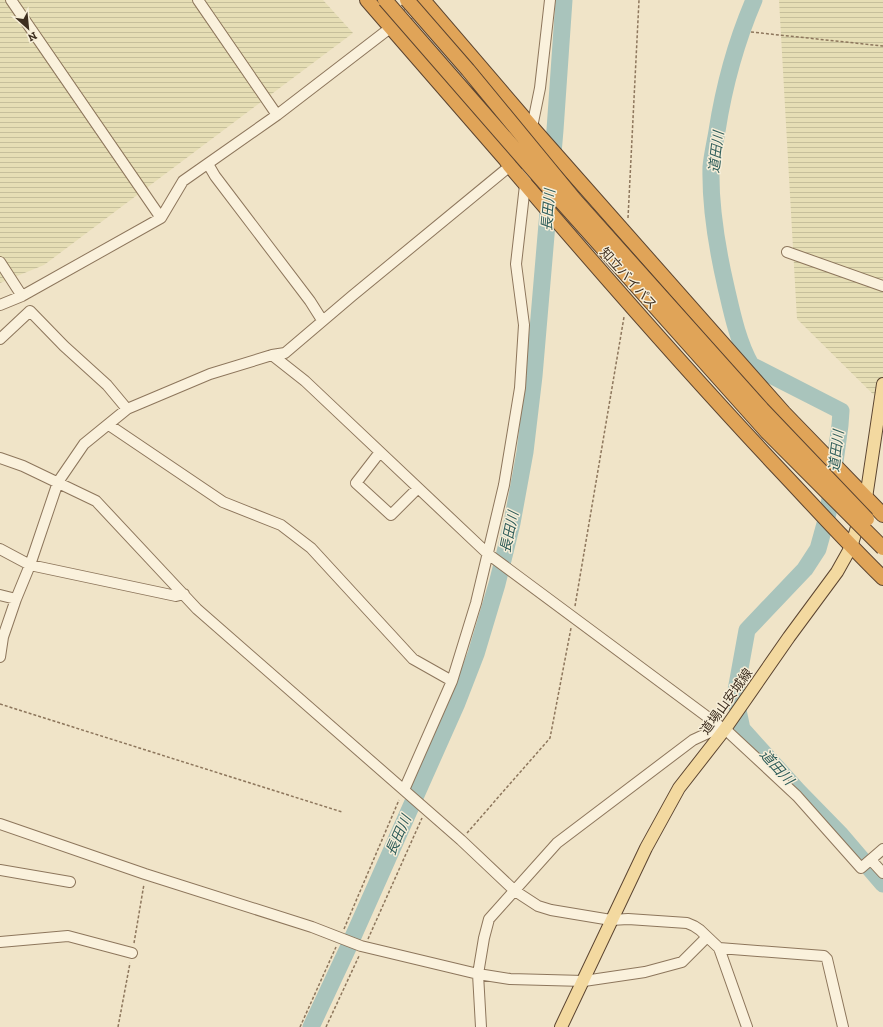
<svg xmlns="http://www.w3.org/2000/svg" width="883" height="1027" font-family="'Zilla Slab','Noto Sans JP',serif">
	<style>
		.farmland { fill: url(#farmland-rules) }
		.lines { fill: none; stroke-linecap: round; stroke-linejoin: round }
		.river { stroke: #a9c4bc; stroke-width: 17 }
		.minor-casing { stroke: #8d765c; stroke-width: 12 }
		.major-casing { stroke: #5b4430; stroke-width: 14 }
		.highway-casing { stroke: #5b4430; stroke-width: 16 }
		.path { stroke: #8d765c; stroke-width: 1.5; stroke-dasharray: 3 2; stroke-linecap: butt }
		.minor { stroke: #faf1dc; stroke-width: 10 }
		.major { stroke: #f3d9a0; stroke-width: 12 }
		.highway { stroke: #e0a458; stroke-width: 14 }
		.highway-bridge-casing { stroke: #5b4430; stroke-width: 16; stroke-linecap: butt }
		.highway-bridge { stroke: #e0a458; stroke-width: 14 }
		.labels { text-anchor: middle; stroke-width: 3; stroke-linejoin: round; paint-order: stroke }
		.street-label { font-size: 13px; fill: #3d2e20; stroke: #f7eed8 }
		.water-label { font-size: 14px; font-style: italic; fill: #2f5d5a; stroke: #f7eed8 }
	</style>
	<defs>
		<pattern id="farmland-rules" width="6" height="5" patternUnits="userSpaceOnUse"><rect width="6" height="5" fill="#e6deb5"/><path d="M0 2.5h6" fill="none" stroke="#c6bf9b"/></pattern>
	</defs>
	<rect width="100%" height="100%" fill="#f0e4c8"/>
	<path class="farmland" d="M0,0H323L353,33L44,265L0,283Z
		M779,0H883V404L797,319Z"/>
	<g class="lines">
		<path class="river" d="M754,0C736,42 724,86 717,131C715,143 712,155 711,167C710,208 717,248 726,287C732,313 738,342 751,365L841,411L840,425L828,513L818,549L805,569L747,630L735,696L742,729L798,791L841,835L883,884
			M311,1027L348,948L457,703L476,654L497,584L505,552L512,523L525,452L534,376L555,130L564,0"/>
		<g class="minor-casing">
			<path id="minor" d="M11,0L161,218
				M198,0L277,115
				M531,132L540,88L550,0
				M208,164L215,176L310,301L322,320
				M787,252L883,286
				M0,262L22,296
				M0,305L22,296L161,218L183,181L277,115L420,5
				M0,339L30,311L64,346L107,385L127,409
				M272,355L305,381L488,554L721,727L725,729L797,796L861,868L883,849
				M109,425L223,502L281,525L311,548L413,659L452,681
				M380,452L356,483L391,515L418,488
				M0,458L23,466L96,501L197,609L461,840L515,891L538,906L551,910L611,920L628,919L687,923L694,926L700,930L719,948L747,1027
				M0,549L30,565L176,596L184,594
				M0,595L16,599
				M0,657L3,637L16,599L30,565L58,482L84,444L127,409L210,374L272,355L285,353L352,296L510,166
				M404,790L452,681L476,603L504,485L520,388L524,325L516,264L528,159
				M0,824L145,874L312,927L361,946L478,974L510,979L584,981L645,972L682,962L707,937
				M871,860L883,873
				M0,870L70,882
				M0,942L68,936L132,953
				M719,948L824,956L827,959L843,1027
				M481,1027L478,974L484,938L489,919L557,843L693,740L721,727"/>
		</g>
		<g class="major-casing">
			<path id="major" d="M561,1027L646,848L679,788L725,729L789,637L837,572L851,547L866,498L883,384"/>
		</g>
		<g class="highway-casing">
			<path id="highway" d="M367,0L506,160L510,166C597,268 685,369 777,467C812,504 846,542 883,578
				M423,0L536,132L784,413L883,515"/>
		</g>
		<path class="path" d="M751,32L883,46
			M628,218L639,0
			M575,606L624,317
			M0,704L342,812
			M467,833L550,738L571,628
			M344,929L399,800
			M368,939L422,818
			M134,943L144,884
			M118,1027L130,963
			M300,1027L336,947
			M326,1027L359,956"/>
		<use href="#minor" class="minor"/>
		<use href="#major" class="major"/>
		<use href="#highway" class="highway"/>
		<g class="highway-bridge-casing">
			<path id="highway-bridge" d="M385,0L549,188L767,432L883,548
				M407,0L468,70L575,200L762,409L867,519"/>
		</g>
		<use href="#highway-bridge" class="highway-bridge"/>
	</g>
	<g class="labels">
		<g class="street-label">
			<text transform="translate(629 278) rotate(48)" y="5">知立バイパス</text>
			<text transform="translate(726 701) rotate(-54)" y="5">道場山安城線</text>
		</g>
		<g class="water-label">
			<text transform="translate(716 152) rotate(-83)" y="5">道田川</text>
			<text transform="translate(548 210) rotate(-85)" y="5">長田川</text>
			<text transform="translate(836 451) rotate(-83)" y="5">道田川</text>
			<text transform="translate(509 532) rotate(-78)" y="5">長田川</text>
			<text transform="translate(777 767) rotate(48)" y="5">道田川</text>
			<text transform="translate(398 835) rotate(-66)" y="5">長田川</text>
		</g>
	</g>
	<g transform="translate(28 28) rotate(153)" stroke="#f7eed8" stroke-width="3" paint-order="stroke">
	<path d="M0-3L7 15L0 10L-7 15Z" fill="#3d2e20"/>
	<text y="-6" font-size="11" font-weight="bold" text-anchor="middle" fill="#3d2e20">N</text>
	</g>
</svg>
